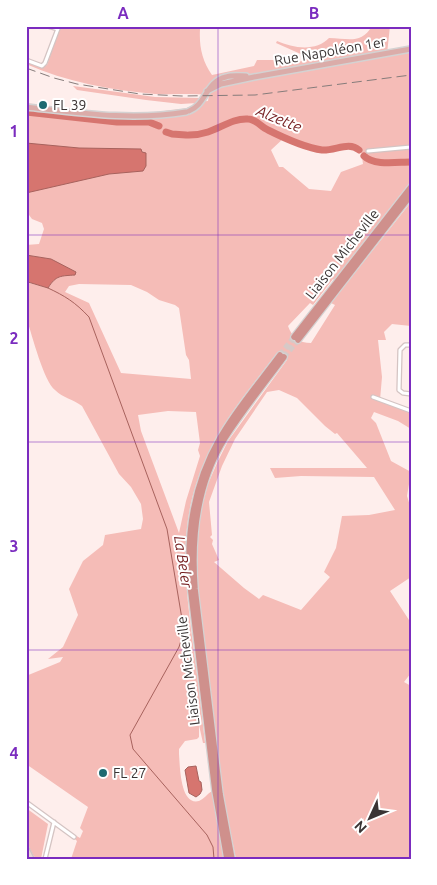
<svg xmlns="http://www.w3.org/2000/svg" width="437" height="885" font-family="Ubuntu,sans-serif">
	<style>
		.green { fill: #f5bcb7; fill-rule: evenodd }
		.water { fill: #d6756f; stroke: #a7625d }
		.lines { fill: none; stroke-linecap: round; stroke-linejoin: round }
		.stream { stroke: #a7625d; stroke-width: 1 }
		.river { stroke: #d6756f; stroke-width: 7 }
		.trunk-tunnel { stroke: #d7c9c7; stroke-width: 5.5; stroke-dasharray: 5.5 3; stroke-linecap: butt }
		.minor-casing { stroke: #d4c4c3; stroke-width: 5.5 }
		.secondary-casing { stroke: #d4c4c3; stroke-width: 8 }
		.primary-casing { stroke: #d4d2d2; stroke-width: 8 }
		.trunk-casing { stroke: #d4d2d2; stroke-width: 8 }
		.minor { stroke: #fff; stroke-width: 3 }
		.secondary { stroke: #edd6d4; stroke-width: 5 }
		.primary { stroke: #dbaca9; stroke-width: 5 }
		.trunk { stroke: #cf908c; stroke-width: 5.5 }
		.rail { stroke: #867c7b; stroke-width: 1; stroke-dasharray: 10 5; stroke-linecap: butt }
		.grid { fill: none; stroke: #7b2cbf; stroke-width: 1; stroke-opacity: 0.55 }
		.poi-dot { fill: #1e6a71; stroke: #fff; stroke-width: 2 }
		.labels { text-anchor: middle; stroke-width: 4; stroke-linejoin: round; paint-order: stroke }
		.street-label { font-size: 14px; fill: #3a3434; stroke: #fff }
		.poi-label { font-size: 14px; fill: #3a3434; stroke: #fff; text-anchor: start }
		.water-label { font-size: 15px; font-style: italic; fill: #731b1d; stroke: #fff }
		.neatline { fill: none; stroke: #7b2cbf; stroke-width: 2 }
		.grid-label { font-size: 16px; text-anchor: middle; font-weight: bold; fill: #7b2cbf }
	</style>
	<rect width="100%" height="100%" fill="#feeeec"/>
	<path class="green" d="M60,26H213L200,29C199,46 202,61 212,75L254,66L257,60H291L293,63L302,61L303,55L276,43L277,41C293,48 316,52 329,38C347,38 361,45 372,26H390L387,54L411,51V181L334,280L333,279L313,305L310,303L288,326C292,337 299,343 311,343L335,305L331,303L411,202V326L392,324L384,332L386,340H378L382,377L380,400L411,411V429L398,421L374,412L371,418L376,423L391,461L411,472L407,496L411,509V577L390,591L409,620L411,619V673L404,682L411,686V859H236L223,795L198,587L197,536L202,507L208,484L217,463L228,441L287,360L277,353C252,386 224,418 207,456C178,519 184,572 192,637C197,672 201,708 205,743H203L199,725V737L197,739L185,741L179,749V754C180,766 180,806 199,801C204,799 207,794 212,791L224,859H71L77,841L74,838L75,835L80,838L83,831L80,828L88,807L26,764V676L60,662L63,657L48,659L63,647L78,615L69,589L83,561L103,545L105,535L141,529L143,519L141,504L131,487L119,474L82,406C73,399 63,398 55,390C44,382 32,335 27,320L29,314L26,301V282L48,288C56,275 61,276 75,275L51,259L26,255V245L39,244L44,229L42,223L32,219L26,211V103C74,109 123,118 171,110C180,109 190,109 197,103L181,104L146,100L77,90L73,86L155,97L200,98L198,102L208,101L209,95C191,93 173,95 155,94C111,90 66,82 26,64V60L42,66L47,65ZM285,137L322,150L355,146L363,155L362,157L363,164L341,172L331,191L309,189L283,167H279L271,150ZM79,284L131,285L147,292L159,300L175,305L179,308L186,355L189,360L191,379L121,373L89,303L65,292L69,286ZM279,390L297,398L325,426L335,434L337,433L367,468H270L275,478L301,476L374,477L395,510L369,515L342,516L336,548L324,572L330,577L301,610L263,595L259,599L244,588L214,562L219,560L212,544L213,540L210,537L212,535L209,502L222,466L235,439L267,392ZM168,411L196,412L200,443L198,450L200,456L186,501L179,533L141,431L138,415Z
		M26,808L48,824L41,859H36C24,844 26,826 26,808Z"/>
	<path class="water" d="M26,143L79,148L141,149L142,152L146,153V166L143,171L109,174L26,193Z
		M26,255L51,259L76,272L75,275C61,276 56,275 48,288L28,282H26Z
		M196,766L199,781L201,782L202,790L200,794L196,797L189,793L185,770L188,767Z"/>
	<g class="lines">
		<path class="stream" d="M48,288C65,296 75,302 89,317L167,529L184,631L179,647L130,735L133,749L207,835L213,847L214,859"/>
		<path class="river" d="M26,112L117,122H149L159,126
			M166,132L172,134L186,135
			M189,135C195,135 202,134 208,132C221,128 233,118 248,119C256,119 261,127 268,130C282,137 307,148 322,150C335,151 349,141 359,150
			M364,156C374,166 397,162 411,162"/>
		<path class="trunk-tunnel" d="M280,355L294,337
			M284,357L298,340"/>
		<g class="minor-casing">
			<path id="minor" d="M48,26L58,29
				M26,60L42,66L45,63L59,26
				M368,151L411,147
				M411,345H405L400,350L399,390L403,393L411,394
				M373,397L411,411
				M26,802L74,837
				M45,859L54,822"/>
		</g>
		<g class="secondary-casing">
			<path id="secondary" d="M26,849L31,859"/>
		</g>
		<g class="primary-casing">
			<path id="primary" d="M207,91L221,84L254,77L411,49
				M26,107C80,113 132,121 186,112
				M189,111C206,105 206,81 226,77C232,75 239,76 246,76"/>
		</g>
		<g class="trunk-casing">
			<path id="trunk" d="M294,337L411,187
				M298,340L411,195
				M227,859L215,791L190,584C186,533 194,483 220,438C237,408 260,382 280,355
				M232,859L220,794L195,589C191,537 197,483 225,438C243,410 264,384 284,357"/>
		</g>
		<use href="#minor" class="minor"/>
		<use href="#secondary" class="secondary"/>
		<use href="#primary" class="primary"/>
		<use href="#trunk" class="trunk"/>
		<path class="rail" d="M26,68L54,78L77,84L140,94L182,96L255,95L411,75"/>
	</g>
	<path class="grid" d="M218,26V859M26,235H411M26,442H411M26,650H411"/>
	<g class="poi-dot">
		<circle cx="43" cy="105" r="5"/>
		<circle cx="103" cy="773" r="5"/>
	</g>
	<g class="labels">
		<g class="street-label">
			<text transform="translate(330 51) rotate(-10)" y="5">Rue Napoléon 1er</text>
			<text transform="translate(342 254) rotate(-52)" y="5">Liaison Micheville</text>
			<text transform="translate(188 671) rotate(-97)" y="5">Liaison Micheville</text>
		</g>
		<g class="poi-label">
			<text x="53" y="110">FL 39</text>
			<text x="113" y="778">FL 27</text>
		</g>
		<g class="water-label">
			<text transform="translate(279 119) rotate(22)" y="5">Alzette</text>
			<text transform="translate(183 562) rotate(81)" y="5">La Beler</text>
		</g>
	</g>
	<rect width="437" height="885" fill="none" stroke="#ffffff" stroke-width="55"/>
	<g transform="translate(370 818) rotate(226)" stroke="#ffffff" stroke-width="4" paint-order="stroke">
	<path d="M0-4L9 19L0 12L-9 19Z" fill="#3a3434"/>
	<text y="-8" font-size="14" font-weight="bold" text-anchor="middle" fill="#3a3434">N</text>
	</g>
	<rect x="28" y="28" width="382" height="830" class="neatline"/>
	<g class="grid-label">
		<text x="123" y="19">A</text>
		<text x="314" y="19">B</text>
		<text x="14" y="137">1</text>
		<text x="14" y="344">2</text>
		<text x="14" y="552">3</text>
		<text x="14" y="759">4</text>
	</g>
</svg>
